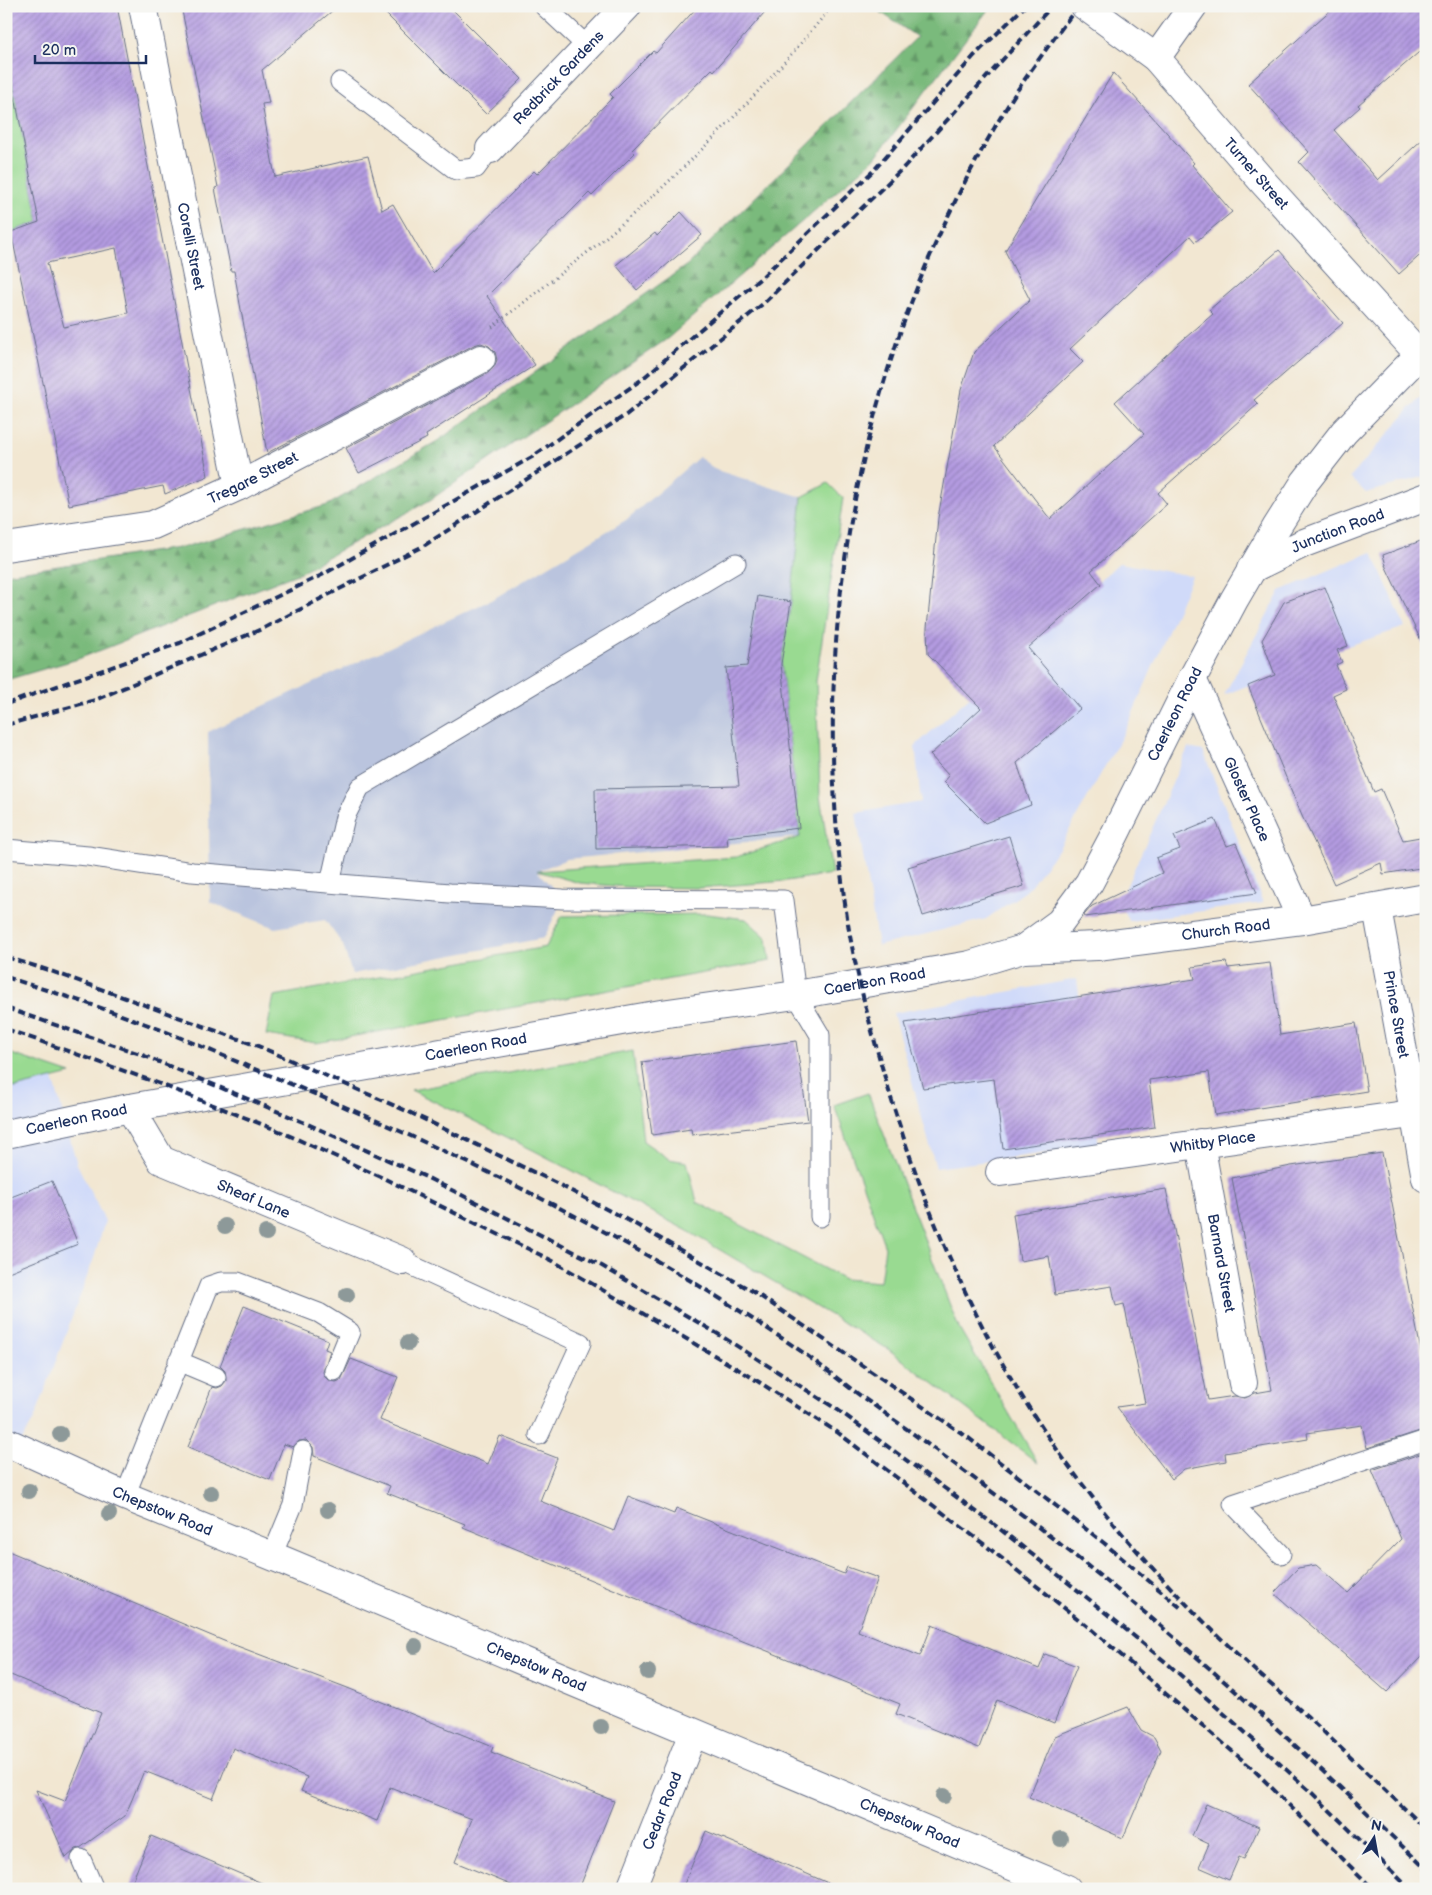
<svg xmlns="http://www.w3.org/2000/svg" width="1432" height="1895" font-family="'Balsamiq Sans',sans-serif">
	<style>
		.built { fill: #d0daf9 }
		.industrial { fill: #bac4de }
		.grass { fill: #99da91; stroke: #5a8478 }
		.forest { fill: url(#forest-firs); stroke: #4a746c }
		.building { fill: url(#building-hatch); fill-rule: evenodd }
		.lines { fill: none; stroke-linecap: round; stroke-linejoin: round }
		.service-casing { stroke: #666f87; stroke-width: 21 }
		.minor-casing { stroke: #666f87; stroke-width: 30 }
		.tertiary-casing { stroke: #666f87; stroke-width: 30 }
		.secondary-casing { stroke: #666f87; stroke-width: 30 }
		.path { stroke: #666f87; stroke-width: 3; stroke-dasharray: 1 4; stroke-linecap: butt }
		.service { stroke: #fff; stroke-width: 19 }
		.minor { stroke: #fff; stroke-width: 28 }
		.tertiary { stroke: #fff; stroke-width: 28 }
		.secondary { stroke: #fff; stroke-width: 28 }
		.rail { stroke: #1b2f5e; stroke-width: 4; stroke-dasharray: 8 4; stroke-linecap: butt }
		.tree { fill: #8d9999 }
		.labels { text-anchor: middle; stroke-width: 5; stroke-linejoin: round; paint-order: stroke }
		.street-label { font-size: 15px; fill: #1b2f5e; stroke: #f6f6f2 }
	</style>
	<defs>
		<pattern id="forest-firs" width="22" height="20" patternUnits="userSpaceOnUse" patternTransform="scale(1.25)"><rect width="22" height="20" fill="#7aba7b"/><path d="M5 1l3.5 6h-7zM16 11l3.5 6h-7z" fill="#639868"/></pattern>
		<pattern id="building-hatch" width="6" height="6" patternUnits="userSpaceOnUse" patternTransform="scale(1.25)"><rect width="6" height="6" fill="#b49be1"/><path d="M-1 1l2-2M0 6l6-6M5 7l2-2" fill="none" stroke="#927fba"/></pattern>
	</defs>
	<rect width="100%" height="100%" fill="#f6f6f2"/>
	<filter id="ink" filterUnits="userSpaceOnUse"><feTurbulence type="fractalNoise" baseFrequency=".02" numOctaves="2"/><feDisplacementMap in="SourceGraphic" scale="10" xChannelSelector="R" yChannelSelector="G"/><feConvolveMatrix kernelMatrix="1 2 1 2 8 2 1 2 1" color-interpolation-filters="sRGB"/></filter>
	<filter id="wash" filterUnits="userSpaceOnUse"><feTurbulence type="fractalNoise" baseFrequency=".0096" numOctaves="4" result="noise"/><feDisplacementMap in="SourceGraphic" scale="20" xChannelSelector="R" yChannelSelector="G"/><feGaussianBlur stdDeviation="1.12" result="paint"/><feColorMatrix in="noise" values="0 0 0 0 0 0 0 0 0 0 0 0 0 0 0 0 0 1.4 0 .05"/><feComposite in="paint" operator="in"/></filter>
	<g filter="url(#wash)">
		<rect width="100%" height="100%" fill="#f2e7d2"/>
		<path class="built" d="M1426,394V476L1366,493L1350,478L1411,407Z
			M1372,552L1405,627L1348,646L1224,695L1280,591Z
			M1119,563L1192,576L1126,729L1058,850L1026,891L986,919L878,946L856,813L921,802L915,746Z
			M1188,748L1203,751L1263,903L1129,921L1119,903Z
			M1077,979L1099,1146L936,1168L893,1013Z
			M53,1078L77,1164L105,1221L94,1258L34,1420L6,1467V1085L15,1088Z"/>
		<path class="industrial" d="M699,457L716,470L802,497L791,602L781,669L800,837L567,859L537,871L563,899L544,938L352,974L343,945L325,920L275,928L210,902L208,732L493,599L626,520Z"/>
		<path class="grass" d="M6,50L39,222L6,233Z
			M828,483L843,498L816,681L820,796L832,874L786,881L699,888L627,887L580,883L537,871L736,857L800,837L781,662L791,602L802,497Z
			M707,914L746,919L767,938L770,961L316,1043L266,1035L274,996L546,947L562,916Z
			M633,1051L643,1141L669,1159L687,1162L697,1202L844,1279L880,1282L885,1247L834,1105L868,1093L958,1326L1038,1463L888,1349L686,1230L533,1150L411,1090Z
			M6,1052L71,1074L15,1088L6,1085Z"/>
		<path class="forest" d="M882,6H991L874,159L667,339L430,500L297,574L78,659L6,680V574L184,547L328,505L439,440L687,265L917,37L879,11Z"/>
		<g id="blocks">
			<path class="building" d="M6,6H117L208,476L165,494L163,486L69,505L11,232L39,222L6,50ZM116,248L128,313L64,327L47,263Z
				M181,6H338L262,70L269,103L262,104L275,177L368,156L382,210L393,204L433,273L534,171L537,174L613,97L610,94L653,51L656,53L698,6H770L714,71L712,69L632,150L635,153L592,196L589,193L487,296L535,365L426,435L427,438L359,473L346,448L488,373L494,367L497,360L495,352L489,346L481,343L474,345L267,453L234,271H231L215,188L218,187Z
				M378,6H449L522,79L486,114Z
				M1335,6H1426V46L1358,105L1360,107L1334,130L1378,180L1426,136V250L1399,274L1299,162L1309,152L1248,84Z
				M1113,73L1194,163L1192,165L1232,212L1195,242L1190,236L1070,349L1083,362L994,446L1050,519L1144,434L1115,402L1177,345L1213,314L1209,310L1279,250L1343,323L1254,400L1258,404L1158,493L1167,504L1091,571L1101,584L1028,648L1080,709L1017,763L1031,805L985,823L944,782L949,776L930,755L981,708L928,654L927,628L938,518L961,390L974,352L1030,300L1005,251Z
				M681,212L702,235L637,290L616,265L655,233L657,236Z
				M1426,539V651L1385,565H1386L1383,555Z
				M1325,587L1348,646L1337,650L1342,662L1336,665L1346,689L1333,695L1374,792L1381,789L1403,840L1426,836V867L1383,874L1381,863L1334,884L1302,816L1248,686L1275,675L1262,640L1284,602Z
				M758,596L791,602L781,664L799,828L727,837L728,846L596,849L595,789L739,786L726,668L747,666Z
				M1215,819L1227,846L1236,843L1257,893L1085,917L1084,915L1092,906L1162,873L1156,858L1180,849L1174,836Z
				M1009,836L1024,886L923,916L908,867Z
				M1226,962L1228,968L1270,963L1280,1035L1356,1023L1367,1091L1215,1115L1209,1072L1149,1080L1155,1127L1003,1149L994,1079L923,1088L905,1023L1195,979L1192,967Z
				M796,1041L808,1121L692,1135L691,1129L652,1135L642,1062Z
				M1382,1153L1426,1376V1429L1367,1448L1362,1425L1307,1433L1308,1439L1225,1453L1226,1461L1184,1469L1172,1479L1117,1407L1145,1403L1124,1304L1116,1306L1112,1286L1055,1295L1049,1256L1020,1261L1013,1214L1166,1189L1208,1400L1235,1396L1245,1398L1255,1393L1272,1390L1232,1178L1291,1166Z
				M52,1181L78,1244L6,1273V1199Z
				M244,1306L328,1340L325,1349L330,1351L323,1372L325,1377L329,1381L336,1382L341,1380L351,1359L398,1377L380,1420L488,1464L500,1436L557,1458L540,1501L614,1531L628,1496L674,1514L676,1508L844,1574L847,1567L878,1578L858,1631L920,1656L932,1625L1039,1669L1045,1654L1077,1666L1054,1723L997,1700L979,1748L896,1714L900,1704L630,1596L463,1527L465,1524L387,1493L390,1486L314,1456L313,1447L306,1440L299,1441L293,1447L284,1444L270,1480L188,1447L212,1387L217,1388L222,1386L226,1381L225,1371L220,1366Z
				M1426,1452V1652L1387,1692L1274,1593L1298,1568L1316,1565L1348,1593L1401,1539L1372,1470Z
				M6,1550L224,1641L345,1687L493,1747L491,1752L614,1801L579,1889H521L455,1862L472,1819L390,1787L377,1821L301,1791L307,1777L233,1748L213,1799L173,1783V1781L172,1782L144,1771L125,1816L80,1848L76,1849L66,1858L36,1790L65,1801L101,1713L6,1673Z
				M1128,1707L1141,1730L1154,1737L1161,1750L1123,1838L1029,1797L1055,1736Z
				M1206,1804L1259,1827L1244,1859L1239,1857L1229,1880L1199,1867L1209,1844L1192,1836Z
				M706,1831L770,1858L842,1889H682Z
				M151,1836L276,1889H129Z"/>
		</g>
	</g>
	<g filter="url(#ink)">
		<use href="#blocks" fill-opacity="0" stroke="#666f87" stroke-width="1"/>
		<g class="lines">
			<g class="service-casing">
				<path id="service" d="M544,6L588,47
					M340,82L456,170L476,168L490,149
					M6,849L88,856L192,872L450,893L563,899L784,900L796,995L820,1035V1217
					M330,883L345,817L360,787L736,563
					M402,1261L581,1343L539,1435
					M178,1361L216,1377
					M125,1496L209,1286L221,1282H238L319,1313L350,1332L334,1371
					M1281,1554L1233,1504L1426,1440
					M272,1556L293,1505L303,1451
					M81,1859L94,1889"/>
			</g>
			<g class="minor-casing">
				<g id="minor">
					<path id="s1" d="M143,6L239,486"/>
					<path id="s2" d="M1085,6L1156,58L1264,183L1419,354"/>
					<path d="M1156,58L1193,6"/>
					<path id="s3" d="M490,149L627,6"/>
					<path id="s4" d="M6,547L153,525L239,486L481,359"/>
					<path id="s5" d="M1251,569L1304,543L1426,497"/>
					<path id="s6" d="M1192,679L1302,920"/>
					<path id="s7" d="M1377,908L1426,1178"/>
					<path id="s8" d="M130,1108L161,1160L402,1261"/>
					<path id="s9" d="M1200,1143L1243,1383"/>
					<path id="s10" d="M1000,1172L1426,1112"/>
					<path id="s11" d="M631,1889L693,1733"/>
				</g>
			</g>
			<g class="tertiary-casing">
				<g id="tertiary">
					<path id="s12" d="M1023,949L1097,946L1302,920L1426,898"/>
				</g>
			</g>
			<g class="secondary-casing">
				<g id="secondary">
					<path id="s13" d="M6,1134L130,1108L661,1014L796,995L970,965L1023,949L1060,922L1089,883L1114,836L1192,679L1234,600L1276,528L1305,482L1344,432L1426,348"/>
					<path id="s14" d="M6,1442L125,1496L287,1562L1067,1889"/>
				</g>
			</g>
			<path class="path" d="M492,327C538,291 586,255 631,216C703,152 771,81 832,6"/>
			<use href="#service" class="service"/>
			<use href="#minor" class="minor"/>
			<use href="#tertiary" class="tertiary"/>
			<use href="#secondary" class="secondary"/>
			<path class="rail" d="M1078,6C1056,36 1033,66 1013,97C857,348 801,645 850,936C859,985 872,1033 886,1081C922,1205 974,1328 1047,1435C1108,1525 1182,1604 1263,1678
				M6,704L180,643L322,575L532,457L641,380L763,276L874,170L974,56L1025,6
				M6,725L95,700L264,628L425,545L626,415L764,303L904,167L1052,6
				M6,957L51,971L258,1046L409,1112L554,1182L635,1224L754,1292L966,1436L1104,1543L1181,1608
				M6,977C52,992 98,1006 143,1023C186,1039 227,1058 269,1075C447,1148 623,1232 783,1339C814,1359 842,1383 872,1404C974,1477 1074,1552 1169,1633C1257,1709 1342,1788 1426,1869
				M6,1008L140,1054L303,1122L426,1177L602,1266L718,1334L838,1410L996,1526L1085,1596L1168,1664L1237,1725L1311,1792L1410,1889
				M6,1029L155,1082L279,1131L381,1177L553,1261L748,1375L837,1432L985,1545L1092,1630L1254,1770L1373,1889
				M1259,1674L1307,1716L1426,1829"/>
		</g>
		<g class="tree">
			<circle cx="225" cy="1226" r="8"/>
			<circle cx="266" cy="1233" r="8"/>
			<circle cx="347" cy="1295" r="8"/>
			<circle cx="408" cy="1343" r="8"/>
			<circle cx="60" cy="1434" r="8"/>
			<circle cx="29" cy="1491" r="8"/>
			<circle cx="211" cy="1493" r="8"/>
			<circle cx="328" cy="1510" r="8"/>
			<circle cx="109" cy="1514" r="8"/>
			<circle cx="415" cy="1646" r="8"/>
			<circle cx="648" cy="1672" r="8"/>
			<circle cx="601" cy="1727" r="8"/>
			<circle cx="944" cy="1796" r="8"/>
			<circle cx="1061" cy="1839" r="8"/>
		</g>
	</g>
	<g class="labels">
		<g class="street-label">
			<text dy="5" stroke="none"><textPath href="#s3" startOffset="99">Redbrick Gardens</textPath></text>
			<text dy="5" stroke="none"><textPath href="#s2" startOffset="241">Turner Street</textPath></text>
			<text dy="5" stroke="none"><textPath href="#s1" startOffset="245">Corelli Street</textPath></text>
			<text dy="5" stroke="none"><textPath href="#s4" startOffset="259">Tregare Street</textPath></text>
			<text dy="5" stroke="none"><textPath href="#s5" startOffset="95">Junction Road</textPath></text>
			<text dy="5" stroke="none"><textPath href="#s13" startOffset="1318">Caerleon Road</textPath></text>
			<text dy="5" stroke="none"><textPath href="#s6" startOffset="132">Gloster Place</textPath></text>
			<text dy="5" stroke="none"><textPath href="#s12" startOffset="204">Church Road</textPath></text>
			<text dy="5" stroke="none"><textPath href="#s13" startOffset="882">Caerleon Road</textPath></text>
			<text dy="5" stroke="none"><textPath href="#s7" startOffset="108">Prince Street</textPath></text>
			<text dy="5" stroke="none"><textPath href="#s13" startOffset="478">Caerleon Road</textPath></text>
			<text dy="5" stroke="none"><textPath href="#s13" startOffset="72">Caerleon Road</textPath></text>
			<text dy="5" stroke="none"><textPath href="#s10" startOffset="215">Whitby Place</textPath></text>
			<text dy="5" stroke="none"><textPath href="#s8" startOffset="161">Sheaf Lane</textPath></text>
			<text dy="5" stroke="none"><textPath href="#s9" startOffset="122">Barnard Street</textPath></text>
			<text dy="5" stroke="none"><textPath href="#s14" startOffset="171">Chepstow Road</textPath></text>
			<text dy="5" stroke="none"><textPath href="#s14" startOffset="576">Chepstow Road</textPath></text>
			<text dy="5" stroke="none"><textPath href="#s11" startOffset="84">Cedar Road</textPath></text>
			<text dy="5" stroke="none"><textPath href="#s14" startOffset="981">Chepstow Road</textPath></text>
		</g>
	</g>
	<rect width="1432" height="1895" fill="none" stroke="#f6f6f2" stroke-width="25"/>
	<g transform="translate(1374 1838) rotate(11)" stroke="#f6f6f2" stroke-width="4" paint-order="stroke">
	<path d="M0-4L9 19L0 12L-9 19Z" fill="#1b2f5e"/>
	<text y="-8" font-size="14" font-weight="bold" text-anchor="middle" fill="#1b2f5e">N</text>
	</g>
	<path d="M35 55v8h111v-8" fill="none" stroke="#1b2f5e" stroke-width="2.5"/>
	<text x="42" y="55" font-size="15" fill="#1b2f5e" stroke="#f6f6f2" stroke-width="4" paint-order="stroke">20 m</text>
</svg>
